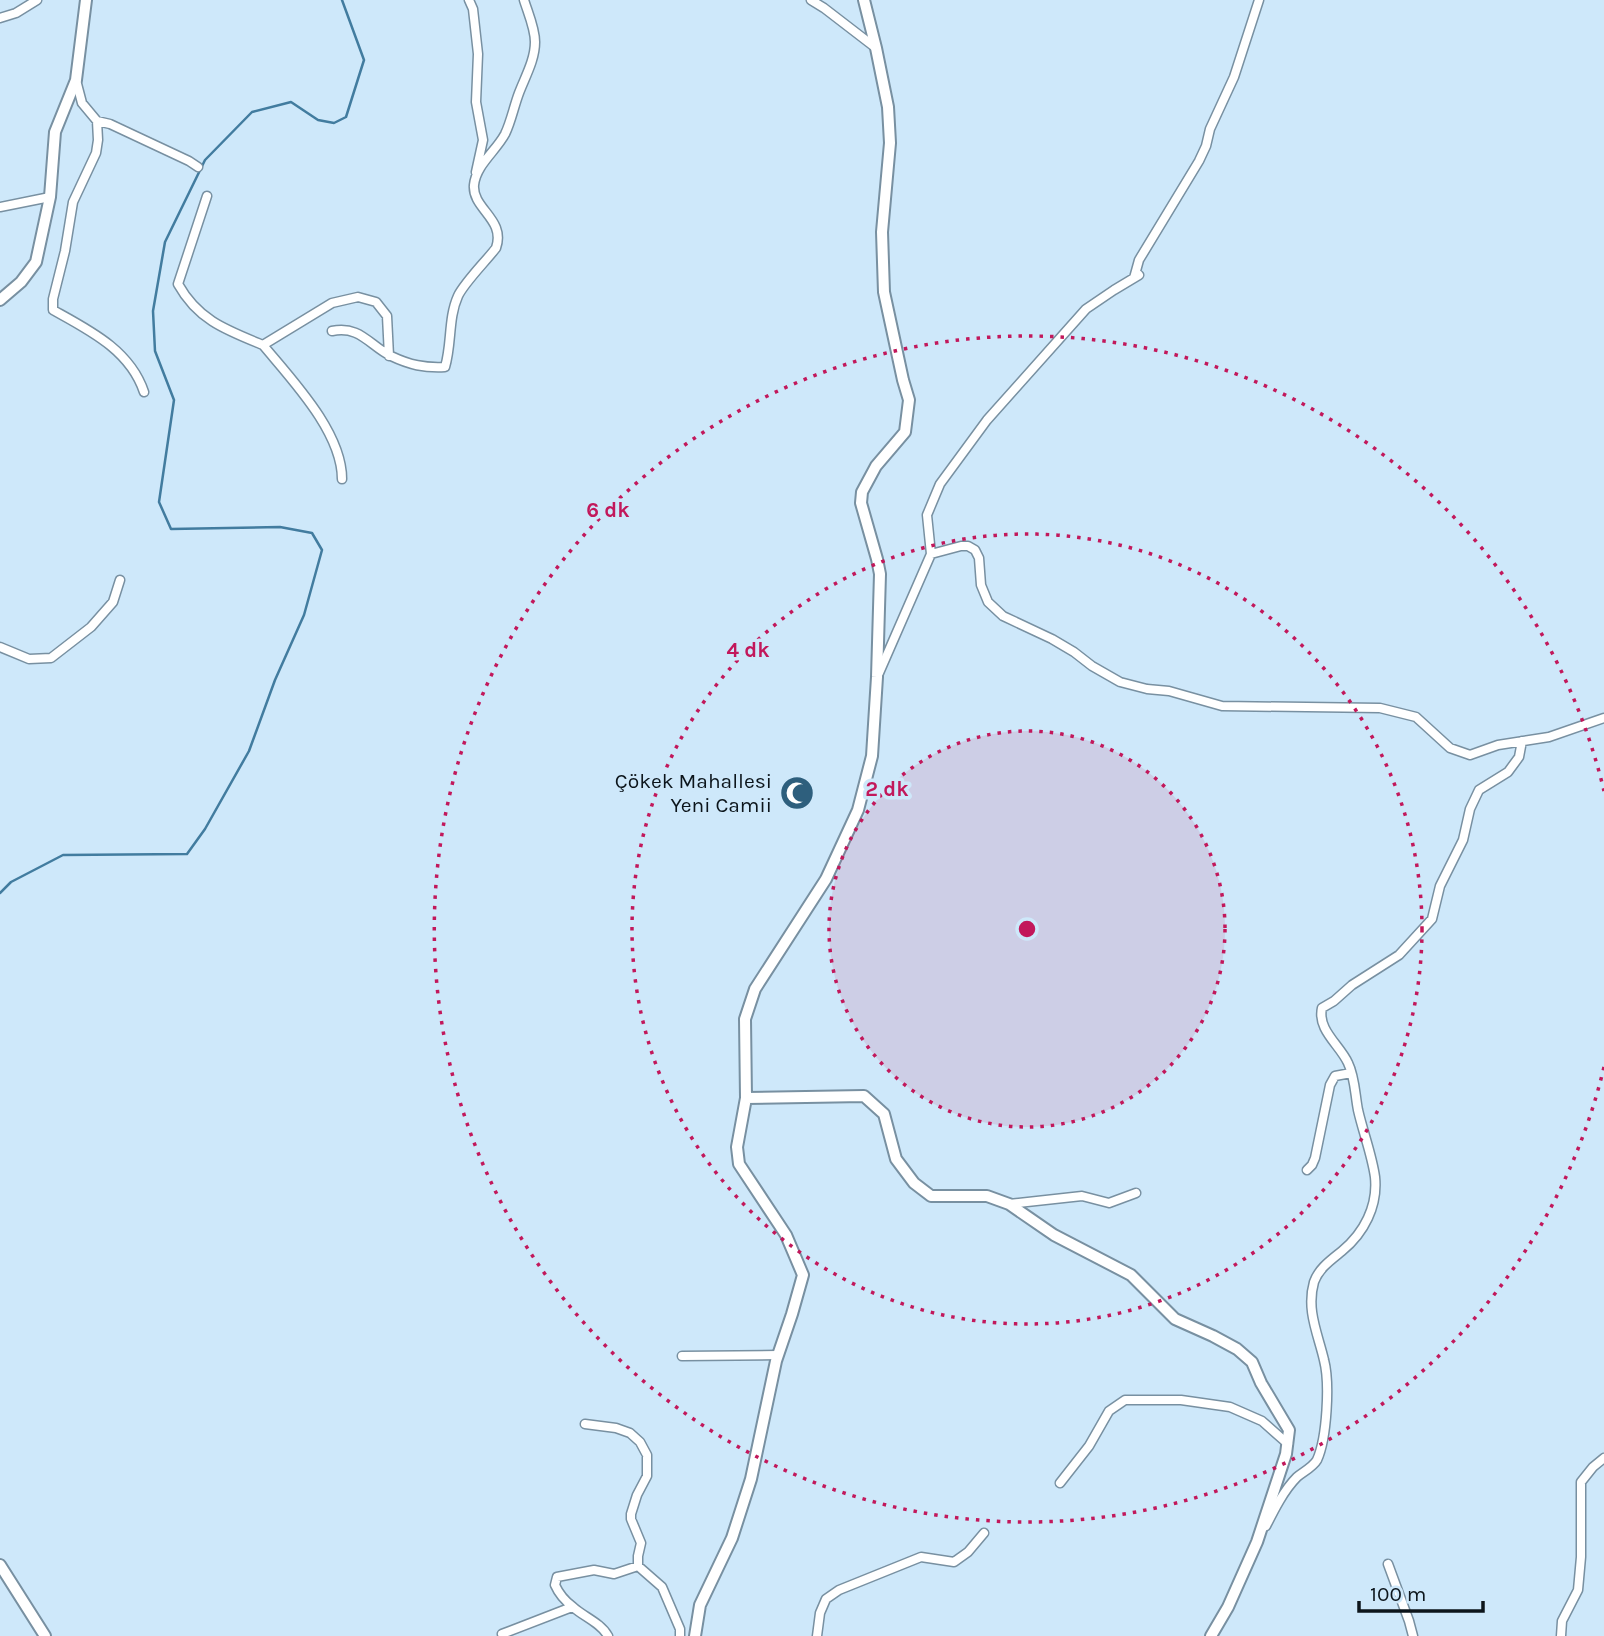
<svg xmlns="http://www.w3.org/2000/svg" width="1604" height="1636" font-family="Karla,sans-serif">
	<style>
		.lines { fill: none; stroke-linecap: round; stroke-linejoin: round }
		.stream { stroke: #427c9f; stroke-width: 2.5 }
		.street-casing { stroke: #7890a1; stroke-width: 11 }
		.secondary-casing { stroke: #7890a1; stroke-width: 14 }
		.street { stroke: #fff; stroke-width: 8 }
		.secondary { stroke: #fff; stroke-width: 10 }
		.ring { fill: none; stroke: #c2185b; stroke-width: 3.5; stroke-dasharray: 3.5 7 }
		.labels { text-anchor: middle; stroke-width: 7; stroke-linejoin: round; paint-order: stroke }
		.poi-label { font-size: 21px; fill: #0c151b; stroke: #cee8fa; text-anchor: end }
		.centre { fill: #c2185b; stroke: #cee8fa; stroke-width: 3.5 }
		.ring-label { font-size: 21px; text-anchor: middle; font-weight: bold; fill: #c2185b; stroke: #cee8fa; stroke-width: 7; stroke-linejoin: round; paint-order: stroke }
	</style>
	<rect width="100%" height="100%" fill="#cee8fa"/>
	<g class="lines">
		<path class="stream" d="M0,893L11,882L63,855L187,854L205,829L249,751L275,680L304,615L322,550L312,533L280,527L171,529L159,502L174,400L155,351L153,311L165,242L205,160L252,112L291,102L318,120L334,123L346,117L364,60L342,0"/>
		<g class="street-casing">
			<path id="street" d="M469,0L473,9L478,54L476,102L483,140L476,172
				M811,0L824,8L876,48
				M0,18L16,13L37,0
				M76,80L82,103L97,121L110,124L189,161L198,167
				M97,121L98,140L96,153L73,202L65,251L53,299V310C89,330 130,350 144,392
				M207,196L178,284C198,320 226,330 263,345L332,303L358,297L376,302L387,316L389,356
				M0,207L50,197
				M1134,278L1139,260L1199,161L1206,146L1210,129L1234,77L1259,0
				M332,331C360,325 370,346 391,356C410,365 424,368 445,367C452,344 448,318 458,296C464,283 486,261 496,248C506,219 472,209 474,185C476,165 496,151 505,134C511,122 514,106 519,93C525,77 535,60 535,42C535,28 528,13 524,0
				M263,345C292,380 342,432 342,479
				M931,554L961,546H968L975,550L979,558L981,585L988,602L1003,616L1052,639L1074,652L1092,666L1120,682L1147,689L1169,691L1222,706L1380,708L1416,717L1450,748L1470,755L1498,745L1549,737L1604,718
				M0,647L29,659L51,658L91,627L113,602L120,580
				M879,673L931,554L927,515L940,484L987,420L1086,309L1114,290L1139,275
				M1307,1170L1312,1165L1315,1158L1330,1085L1335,1076L1351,1073
				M1009,1204L1082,1196L1109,1203L1136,1193
				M682,1356L778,1355
				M585,1424L616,1428L630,1433L640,1442L647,1455V1476L637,1495L631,1514V1519L641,1543L638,1556V1566
				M1060,1483L1089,1446L1109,1411L1125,1400H1181L1230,1407L1262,1421L1288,1444
				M1266,1526C1274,1510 1284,1490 1297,1477C1303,1472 1313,1467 1317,1460C1327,1438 1330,1383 1324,1360C1318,1334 1306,1310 1314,1282C1319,1268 1331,1260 1342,1251C1364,1233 1378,1206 1375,1177C1372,1155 1363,1132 1358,1110C1355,1095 1355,1077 1348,1063C1340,1045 1317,1030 1322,1008L1334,1001L1352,985L1399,955L1432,919L1440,886L1463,840L1470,809L1479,790L1508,772L1519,757L1522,741
				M1388,1564L1409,1621L1413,1636
				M502,1634L572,1607
				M608,1636C601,1623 584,1617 573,1607C565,1601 559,1594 555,1585L557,1577L594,1570L614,1574L638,1566L662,1587L680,1629V1636
				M817,1636L820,1613L826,1599L839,1590L921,1557L954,1562L968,1552L984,1533
				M1561,1636L1562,1621L1578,1590L1581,1557V1482L1593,1467L1604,1458"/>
		</g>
		<g class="secondary-casing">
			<path id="secondary" d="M0,300L21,282L36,262L50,197L55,132L76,80L86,0
				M746,1098L864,1096L884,1114L896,1159L914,1183L931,1196H987L1009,1204L1054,1235L1131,1275L1175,1319L1213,1336L1237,1349L1252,1362L1261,1383L1289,1430L1286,1454L1257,1542L1228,1607L1211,1636
				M0,1565L45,1636
				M695,1636L700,1605L732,1538L751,1479L776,1361L792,1314L803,1275L786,1235L739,1164L737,1147L746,1098L745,1019L755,989L826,879L858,810L872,756L877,677L880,574L877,559L861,503L862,492L876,466L905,432L909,400L903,380L884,292L882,232L890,143L888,107L876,48L864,0"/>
		</g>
		<use href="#street" class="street"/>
		<use href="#secondary" class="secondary"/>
	</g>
	<circle cx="1027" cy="929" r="198" fill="#c2185b" fill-opacity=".12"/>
	<g class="ring">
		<circle cx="1027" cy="929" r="198"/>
		<circle cx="1027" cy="929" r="395"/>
		<path d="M1604 1067A593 593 0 1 1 1604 791"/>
	</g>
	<defs>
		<g id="mosque-disc" transform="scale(1.75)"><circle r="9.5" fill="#2e5f7d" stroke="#cee8fa"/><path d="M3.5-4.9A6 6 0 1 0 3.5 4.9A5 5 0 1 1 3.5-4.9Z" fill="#fff"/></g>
	</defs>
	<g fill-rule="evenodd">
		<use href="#mosque-disc" x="797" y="793"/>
	</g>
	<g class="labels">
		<g class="poi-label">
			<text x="772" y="788">Çökek Mahallesi<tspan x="772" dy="24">Yeni Camii</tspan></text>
		</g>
	</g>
	<circle cx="1027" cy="929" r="10" class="centre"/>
	<g class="ring-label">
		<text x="608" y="517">6 dk</text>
		<text x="748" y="657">4 dk</text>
		<text x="887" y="796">2 dk</text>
	</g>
	<path d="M1359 1601v10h124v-10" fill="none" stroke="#0c151b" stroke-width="3.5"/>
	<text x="1370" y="1601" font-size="21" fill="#0c151b" stroke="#cee8fa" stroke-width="5" paint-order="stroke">100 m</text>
</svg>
